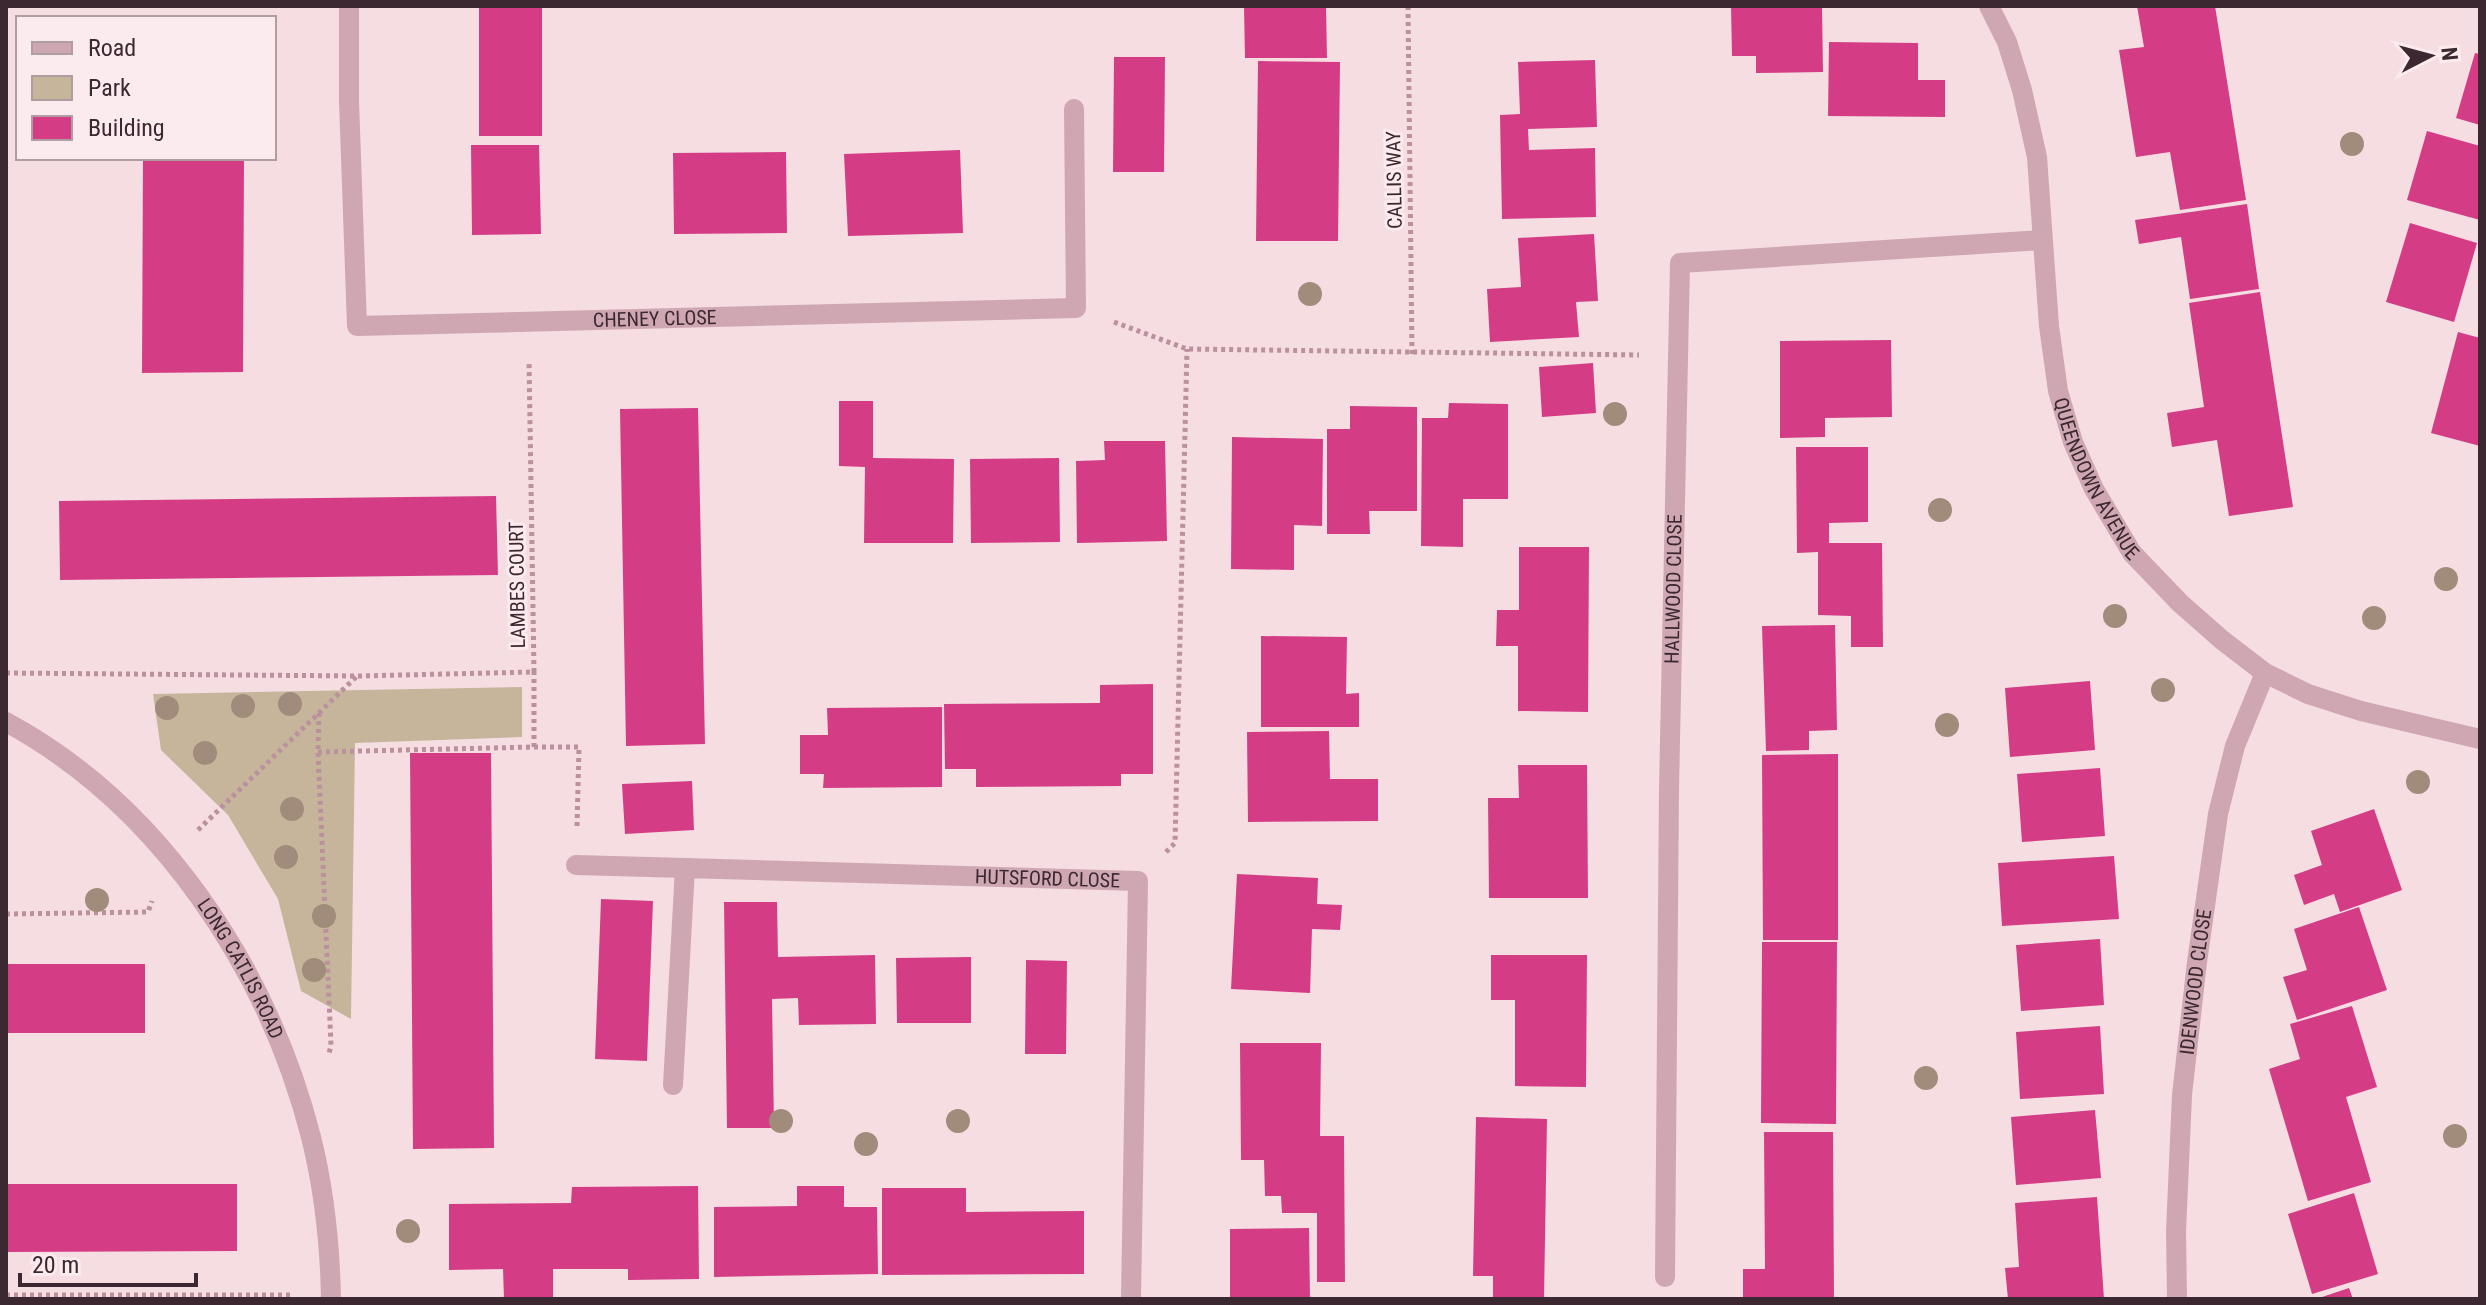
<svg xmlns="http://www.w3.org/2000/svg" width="2486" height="1305" font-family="'Roboto Condensed',sans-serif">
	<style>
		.green { fill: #c7b59b }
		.building { fill: #d43d86 }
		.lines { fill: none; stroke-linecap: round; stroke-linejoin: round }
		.path { stroke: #bc919e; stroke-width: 5; stroke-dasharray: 4 4; stroke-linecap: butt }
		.street { stroke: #cfa7b2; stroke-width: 20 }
		.tree { fill: #a18c7c }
		.labels { text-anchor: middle; stroke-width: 6; stroke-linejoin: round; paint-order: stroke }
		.street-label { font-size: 20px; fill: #3b2830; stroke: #fcebee }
	</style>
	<rect width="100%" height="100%" fill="#f5dde2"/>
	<path class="green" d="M522,687V737L355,743L351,1019L301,991L278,899L228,815L161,750L153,694Z"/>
	<path class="building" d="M479,6H542V136H479Z
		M1244,6H1326L1327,58H1245Z
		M1731,6H1822L1823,72L1756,73V56H1732Z
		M2137,6H2215L2246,200L2180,210L2170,152L2136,157L2119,50L2144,47Z
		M1829,42L1918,43V80H1945V117L1828,116Z
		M2475,53L2480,54V125L2456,118Z
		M1114,57H1165L1164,172H1113Z
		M1595,60L1597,127L1528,129L1529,150L1595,148L1596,217L1502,219L1500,115L1520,114L1518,62Z
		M1258,61L1340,62L1338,241H1256Z
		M2427,131L2480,146V220L2407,200Z
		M471,145H539L541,234L472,235Z
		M960,150L963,233L848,236L844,154Z
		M786,152L787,233L674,234L673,153Z
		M143,158H244L243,372L142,373Z
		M2247,204L2259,289L2190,299L2181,237L2139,244L2135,220Z
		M2410,223L2477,243L2454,322L2386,302Z
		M1594,234L1598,301L1576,302L1579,337L1490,342L1487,289L1521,287L1518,238Z
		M2260,292L2293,507L2229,516L2217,440L2172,447L2167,413L2204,407L2189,303Z
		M2458,332L2480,338V446L2431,433Z
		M1891,340L1892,417L1825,418V437L1780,438V341Z
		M1593,363L1596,413L1542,417L1539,367Z
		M839,401H873V458L954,459L953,543H864L865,467L839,466Z
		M1449,403L1508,404V499H1463V547L1421,546L1422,418H1448Z
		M1350,406L1417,407V511H1369L1370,534H1327V429H1350Z
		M698,408L705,744L626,746L620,409Z
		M1232,437L1323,439L1322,526L1294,525V570L1231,569Z
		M1104,441H1165L1167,541L1077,543L1076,461L1105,460Z
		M1796,447H1868V522L1829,523V543H1882L1883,647H1851V616L1818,615V552L1797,553Z
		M1059,458L1060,542L971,543L970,459Z
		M496,496L498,575L60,580L59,501Z
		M1519,547H1589L1588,712L1518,711V646H1496L1497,610H1519Z
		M1835,625L1837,730L1809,731V750L1766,751L1762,626Z
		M1261,636L1347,637L1346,694L1359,693V727H1261Z
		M2090,681L2095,750L2010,757L2005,688Z
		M1153,684V774H1121V786L976,787V769H945L944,704L1100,703V685Z
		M942,707V787L823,788L824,774H800V735H828L827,708Z
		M1329,731L1330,779H1378V821L1248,822L1247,732Z
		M410,753H491L494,1148L413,1149Z
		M1838,754V940H1763L1762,755Z
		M1518,765H1587L1588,898H1489L1488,798H1519Z
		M2100,768L2105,836L2022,842L2017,774Z
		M692,781L694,830L625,834L622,784Z
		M2374,809L2402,890L2340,912L2334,894L2304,905L2294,875L2322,865L2311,831Z
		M2114,856L2119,919L2002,926L1998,863Z
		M1237,874L1318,878L1317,904L1342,905L1340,930L1312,929L1310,993L1231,989Z
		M601,899L653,901L647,1061L595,1059Z
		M724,902H777L778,957L875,955L876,1024L799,1025L798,998L772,999L774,1128H727Z
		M2359,907L2387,990L2297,1020L2283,977L2307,970L2294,929Z
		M2100,939L2104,1005L2021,1011L2016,945Z
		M1762,942H1837L1836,1124L1761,1123Z
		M1491,955H1587L1586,1087L1515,1086V1000H1491Z
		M971,957V1023H897L896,958Z
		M1026,960L1067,961L1066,1054H1025Z
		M6,964H145V1033H6Z
		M2352,1006L2377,1087L2346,1097L2371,1182L2308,1201L2269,1069L2300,1059L2290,1024Z
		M2100,1026L2104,1094L2020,1099L2016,1032Z
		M1240,1043H1321L1320,1136H1344L1345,1282H1317V1213H1282L1281,1196H1265L1264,1160H1241Z
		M2095,1110L2101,1178L2016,1185L2011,1117Z
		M1476,1117L1547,1119L1544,1299H1493V1276H1473Z
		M1764,1132H1833L1834,1298L1743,1299V1269H1765Z
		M6,1184H237V1251L6,1252Z
		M698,1186L699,1279L628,1280V1269H553V1299H504L503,1269L449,1270V1204L571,1203L572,1187Z
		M797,1186H844V1207H877L878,1274L714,1277V1207L797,1206Z
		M882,1188H966V1212L1084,1211V1274L882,1275Z
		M2354,1193L2378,1274L2312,1294L2288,1214Z
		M2097,1197L2104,1299H2063V1297L2008,1299L2005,1268L2019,1267L2015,1203Z
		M1309,1228L1310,1299H1230V1229Z
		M2349,1288L2353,1299H2319V1298Z"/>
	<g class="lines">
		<path class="path" d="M1408,6L1412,354
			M1114,322L1187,349L1639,355
			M6,673L358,676L534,672L529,361
			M319,713L318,752L331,1045L329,1054
			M534,747H579L577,826
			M318,752L534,747V672
			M198,830L357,676
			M1166,852L1175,843L1187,349
			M6,914L148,912L152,901
			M6,1295H290"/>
		<g class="street">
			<path id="s1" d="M349,6V101L357,326L1076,308L1074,109"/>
			<path id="s2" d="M1989,6L2007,42L2022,90L2037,157L2049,326L2058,391L2073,442L2094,489L2132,553L2180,603L2222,640L2265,673L2308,694L2361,711L2480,739"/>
			<path id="s3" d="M6,722C160,805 268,969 311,1137C324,1189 330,1245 331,1299"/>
			<path d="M576,865L685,868"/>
			<path id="s4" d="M673,1085L685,868L1138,881L1131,1299"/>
			<path id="s5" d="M1665,1277L1669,789L1680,263L2042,240"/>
			<path id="s6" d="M2177,1299L2176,1231L2182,1095L2197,962L2218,814L2235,746L2265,673"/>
		</g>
	</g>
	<g class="tree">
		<circle cx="2352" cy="144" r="12"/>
		<circle cx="1310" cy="294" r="12"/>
		<circle cx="1615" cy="414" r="12"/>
		<circle cx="1940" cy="510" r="12"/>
		<circle cx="2446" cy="579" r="12"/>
		<circle cx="2115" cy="616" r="12"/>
		<circle cx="2374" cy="618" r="12"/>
		<circle cx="2163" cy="690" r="12"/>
		<circle cx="290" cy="704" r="12"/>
		<circle cx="243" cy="706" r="12"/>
		<circle cx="167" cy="708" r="12"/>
		<circle cx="1947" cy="725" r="12"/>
		<circle cx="205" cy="753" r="12"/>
		<circle cx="2418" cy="782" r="12"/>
		<circle cx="292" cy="809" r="12"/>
		<circle cx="286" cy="857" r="12"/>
		<circle cx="97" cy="900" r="12"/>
		<circle cx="324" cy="916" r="12"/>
		<circle cx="314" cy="970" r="12"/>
		<circle cx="1926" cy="1078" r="12"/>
		<circle cx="781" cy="1121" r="12"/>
		<circle cx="958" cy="1121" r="12"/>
		<circle cx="2455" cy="1136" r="12"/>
		<circle cx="866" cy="1144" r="12"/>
		<circle cx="408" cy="1231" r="12"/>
	</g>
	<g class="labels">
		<g class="street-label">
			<text transform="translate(1394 180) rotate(-91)" y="7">CALLIS WAY</text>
			<text dy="7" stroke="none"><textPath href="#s1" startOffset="618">CHENEY CLOSE</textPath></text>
			<text dy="7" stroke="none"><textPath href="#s2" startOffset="490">QUEENDOWN AVENUE</textPath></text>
			<text transform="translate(517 585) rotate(-91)" y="7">LAMBES COURT</text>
			<text dy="7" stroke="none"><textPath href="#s5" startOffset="688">HALLWOOD CLOSE</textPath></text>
			<text dy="7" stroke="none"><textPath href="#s4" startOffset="580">HUTSFORD CLOSE</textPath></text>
			<text dy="7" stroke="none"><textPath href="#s3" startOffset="346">LONG CATLIS ROAD</textPath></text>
			<text dy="7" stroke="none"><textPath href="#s6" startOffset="318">IDENWOOD CLOSE</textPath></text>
		</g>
	</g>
	<rect width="2486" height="1305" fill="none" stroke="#3b2830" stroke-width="16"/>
	<rect x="16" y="16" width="260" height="144" fill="#fcebee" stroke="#af9da2" stroke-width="2"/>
	<rect x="32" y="42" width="40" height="12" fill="#cfa7b2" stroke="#af9da2" stroke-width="2"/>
	<text x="88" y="56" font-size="24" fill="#3b2830">Road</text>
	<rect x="32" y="76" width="40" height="24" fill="#c7b59b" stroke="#af9da2" stroke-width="2"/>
	<text x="88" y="96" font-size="24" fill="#3b2830">Park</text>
	<rect x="32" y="116" width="40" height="24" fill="#d43d86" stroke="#af9da2" stroke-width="2"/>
	<text x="88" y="136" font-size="24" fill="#3b2830">Building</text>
	<g transform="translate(2430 56) rotate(84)" stroke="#fcebee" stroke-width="6" paint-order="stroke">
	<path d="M0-6L14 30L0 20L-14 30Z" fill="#3b2830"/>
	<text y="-12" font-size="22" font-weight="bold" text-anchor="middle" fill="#3b2830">N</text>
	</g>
	<path d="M20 1273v12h176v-12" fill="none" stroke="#3b2830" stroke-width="4"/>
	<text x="32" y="1273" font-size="24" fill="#3b2830" stroke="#fcebee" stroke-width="6" paint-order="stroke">20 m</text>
</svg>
